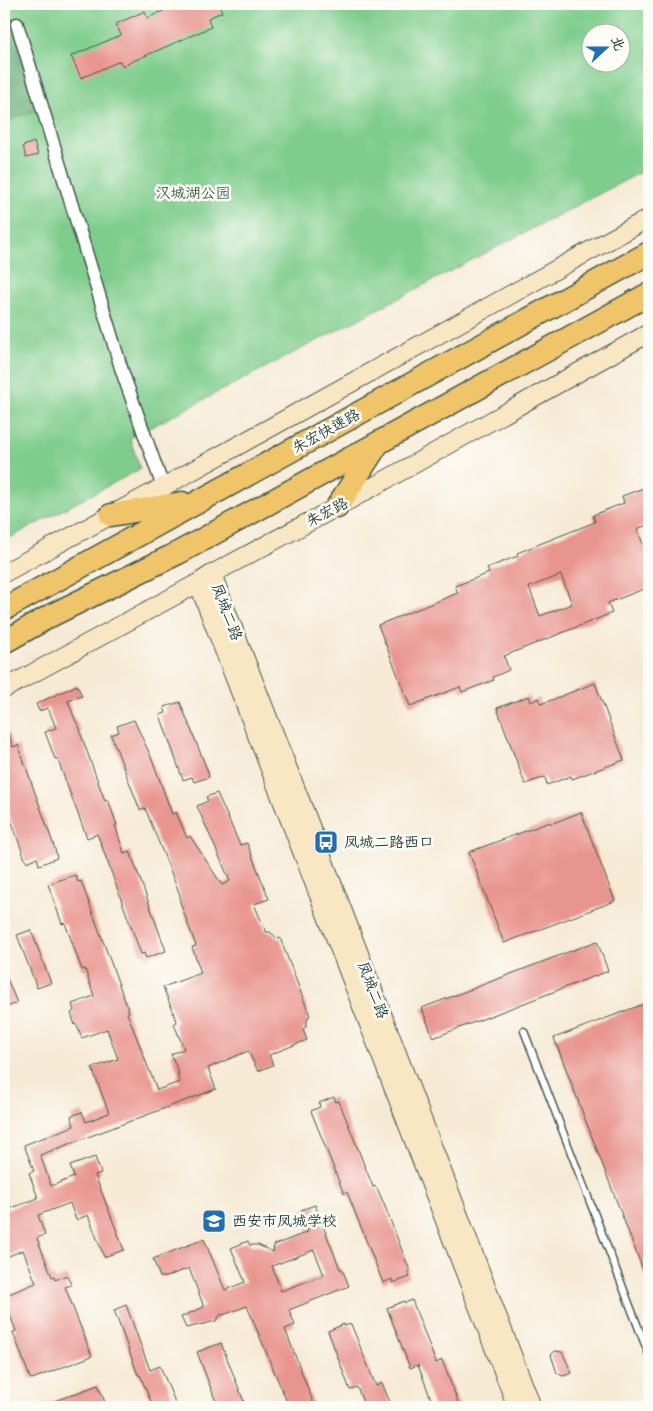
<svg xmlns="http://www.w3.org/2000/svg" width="653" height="1411" font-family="Kalam,'LXGW WenKai TC',sans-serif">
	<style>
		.green { fill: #7fcd8c; stroke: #4f8560; fill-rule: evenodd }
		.forest { fill: #67b078; stroke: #437656 }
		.building { fill: #e9958f; fill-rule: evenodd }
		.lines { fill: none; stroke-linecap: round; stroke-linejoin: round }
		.lane-casing { stroke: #3f574c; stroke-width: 9 }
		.street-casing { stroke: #3f574c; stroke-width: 15 }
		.secondary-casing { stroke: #3f574c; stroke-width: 20 }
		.highway-casing { stroke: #3f574c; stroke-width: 25 }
		.lane { stroke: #fff; stroke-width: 6 }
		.street { stroke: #fff; stroke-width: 12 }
		.secondary { stroke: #f9e7c3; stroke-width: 18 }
		.highway { stroke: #f0c469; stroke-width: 22 }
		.labels { text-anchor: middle; stroke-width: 5; stroke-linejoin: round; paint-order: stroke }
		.park-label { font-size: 15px; fill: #37614a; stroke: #fdfcf7 }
		.street-label { font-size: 15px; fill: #1f3d34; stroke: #fdfcf7 }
		.poi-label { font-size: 15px; fill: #1f3d34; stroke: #fdfcf7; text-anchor: start }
	</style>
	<rect width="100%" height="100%" fill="#fdfcf7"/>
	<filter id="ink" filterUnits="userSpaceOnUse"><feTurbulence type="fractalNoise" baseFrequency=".02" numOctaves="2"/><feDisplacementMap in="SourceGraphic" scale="10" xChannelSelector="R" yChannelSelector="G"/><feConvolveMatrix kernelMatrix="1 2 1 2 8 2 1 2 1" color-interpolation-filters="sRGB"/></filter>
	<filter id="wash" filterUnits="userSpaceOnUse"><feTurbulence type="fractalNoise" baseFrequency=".0096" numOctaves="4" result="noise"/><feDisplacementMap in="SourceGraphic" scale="20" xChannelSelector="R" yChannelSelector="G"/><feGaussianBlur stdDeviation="1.12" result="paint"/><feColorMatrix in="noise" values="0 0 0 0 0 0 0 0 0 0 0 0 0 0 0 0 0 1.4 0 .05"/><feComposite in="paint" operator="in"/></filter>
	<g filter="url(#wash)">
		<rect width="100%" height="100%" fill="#f6ead5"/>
		<path class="green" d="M4,4H649V168L130,438L140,469L4,541ZM590,32H620V62H590Z"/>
		<path class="forest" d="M14,20L42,108L4,122V22Z"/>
		<g id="blocks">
			<path class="building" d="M179,4H219L222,12L208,18L211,27L122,66L120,61L81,78L71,56L121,35L116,24L145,11L147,18Z
				M34,142L38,155L26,158L23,146Z
				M649,486V524L637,529L649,559V587L608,603L612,613L504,656L509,670L493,677L494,680L462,692L460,687L410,706L378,625L458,593L455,586L489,573L487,568L518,556L517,553L595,522L593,515L624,503L622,496ZM561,575L572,604L540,616L529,587Z
				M595,683L624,760L572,779L571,776L547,785L545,777L525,784L497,708L529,696L531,702L539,698L541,704Z
				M77,685L82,696L68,701L76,722H77L81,731L80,732L105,801L108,800L117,825H115L124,853L130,851L166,951L146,958L144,953L141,954L100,841L97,834L87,838L57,758L55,759L45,732L56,728L48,708L39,711L36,704Z
				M180,702L208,772L209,777L194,782L192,777L183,780L160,715L166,713L164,707Z
				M134,720L152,759L172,814L176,812L187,838L190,836L222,885L230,881L197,806L208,801L206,797L217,793L240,845L247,843L269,899L254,904L266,932H270L278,939L280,938L310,1016L308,1017L306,1026L303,1030L307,1040L269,1055L273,1065L258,1071L248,1051L208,1068L216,1089L40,1155L51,1186L74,1177L70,1166L95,1157L101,1173L95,1175L124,1250L104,1257L88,1215L76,1220L70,1203L38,1215L45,1235L37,1238L52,1277L54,1276L55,1280L67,1275L71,1285L65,1287L92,1356L32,1379L30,1378L13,1332L16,1331L8,1310L4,1312V1296L36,1283L23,1250L4,1258V1211L38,1198L29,1173L34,1171L24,1145L74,1126L71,1116L82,1112L86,1122L109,1113L92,1068L118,1059L107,1029L82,1038L77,1025H75L71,1013L74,1011L72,1004L94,996L85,969L82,970L65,923L62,924L48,884L75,875L78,882L81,881L129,1012L127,1013L157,1090L180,1082L177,1075L179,1074L171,1054L184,1049L174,1024L177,1022L163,987L201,973L192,947L196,946L180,902V895L145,808L140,810L111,735L119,732L117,726Z
				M4,725H5L13,747L18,745L55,849L57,858L39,865L37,858L26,862L4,801Z
				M581,812L615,901L504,943L469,852L550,822L551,824Z
				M31,930L51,983L37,988L17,935Z
				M597,941L608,971L433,1038L422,1008Z
				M4,971L17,1003L4,1008Z
				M649,1002V1283H648L554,1038Z
				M334,1097L336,1102L339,1101L373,1187L375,1186L378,1190L384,1204L410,1271L408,1272L410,1277L393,1283L392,1279L383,1283L347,1192L344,1194L311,1111L320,1107L319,1103Z
				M315,1205L340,1269H342L349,1286L289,1310L295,1325L285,1329L315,1407H289L247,1306L223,1315L221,1314L216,1321L186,1328L181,1317L204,1307L189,1268L166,1277H160L153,1259L204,1239L225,1290L245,1282L231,1248L248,1241L250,1245H258L273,1252L274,1245L308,1232L301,1210ZM314,1250L324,1275L281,1291L272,1266Z
				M412,1300L436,1363L442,1360L460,1407H434L418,1365L410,1368L387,1308L404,1301L405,1303Z
				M126,1305L150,1370L160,1366L177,1407H153L140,1375H138L114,1310Z
				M344,1324V1326L351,1324L376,1386L382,1383L392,1407H365L357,1387L350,1390L328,1331Z
				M221,1343L246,1407H218L197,1352Z
				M555,1351L562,1352L572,1373L563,1376L557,1373L551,1355Z
				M98,1385L107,1407H41V1406Z"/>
		</g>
	</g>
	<g filter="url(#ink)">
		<use href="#blocks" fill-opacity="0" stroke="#3f574c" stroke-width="1"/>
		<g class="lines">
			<g class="lane-casing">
				<path id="lane" d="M524,1031L649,1355"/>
			</g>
			<g class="street-casing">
				<path id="street" d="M17,24L122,371L163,487"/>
			</g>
			<g class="secondary-casing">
				<path id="secondary" d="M4,573L163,487L649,218
					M212,574L318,846L532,1407
					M198,583L517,1407
					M4,689L198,583L212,574L337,507L649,333"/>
			</g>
			<g class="highway-casing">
				<path id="highway" d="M337,507L377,445
					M111,515L182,503
					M4,609L649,253
					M4,642L52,615L178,553L649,294"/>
			</g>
			<use href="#lane" class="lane"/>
			<use href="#street" class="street"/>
			<use href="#secondary" class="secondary"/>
			<use href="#highway" class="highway"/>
		</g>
	</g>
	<defs>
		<g id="bus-square" transform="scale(1.25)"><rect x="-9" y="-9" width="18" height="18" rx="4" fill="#1f6fb2" stroke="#fdfcf7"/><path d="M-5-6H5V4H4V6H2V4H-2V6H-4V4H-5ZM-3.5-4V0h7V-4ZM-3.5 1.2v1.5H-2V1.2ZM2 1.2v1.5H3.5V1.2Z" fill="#fff"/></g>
		<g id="school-square" transform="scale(1.25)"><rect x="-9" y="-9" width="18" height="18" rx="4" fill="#1f6fb2" stroke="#fdfcf7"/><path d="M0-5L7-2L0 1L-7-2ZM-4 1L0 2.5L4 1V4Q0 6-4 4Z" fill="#fff"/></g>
	</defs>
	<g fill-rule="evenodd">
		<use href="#bus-square" x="326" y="842"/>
		<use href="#school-square" x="214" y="1221"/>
	</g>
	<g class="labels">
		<g class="park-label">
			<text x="193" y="198">汉城湖公园</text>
		</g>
		<g class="street-label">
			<text transform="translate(326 431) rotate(-29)" y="5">朱宏快速路</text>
			<text transform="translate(327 512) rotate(-28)" y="5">朱宏路</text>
			<text transform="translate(227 612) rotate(69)" y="5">凤城二路</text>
			<text transform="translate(373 990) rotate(69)" y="5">凤城二路</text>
		</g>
		<g class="poi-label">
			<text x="344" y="847">凤城二路西口</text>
			<text x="232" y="1226">西安市凤城学校</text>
		</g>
	</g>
	<rect width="653" height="1411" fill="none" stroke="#fdfcf7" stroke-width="20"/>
	<g transform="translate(606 48) rotate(69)"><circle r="24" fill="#fdfcf7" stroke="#a4b0a9"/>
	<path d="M0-4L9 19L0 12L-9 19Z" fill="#1f6fb2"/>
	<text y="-8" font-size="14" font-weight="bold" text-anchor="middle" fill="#1f3d34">北</text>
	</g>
</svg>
